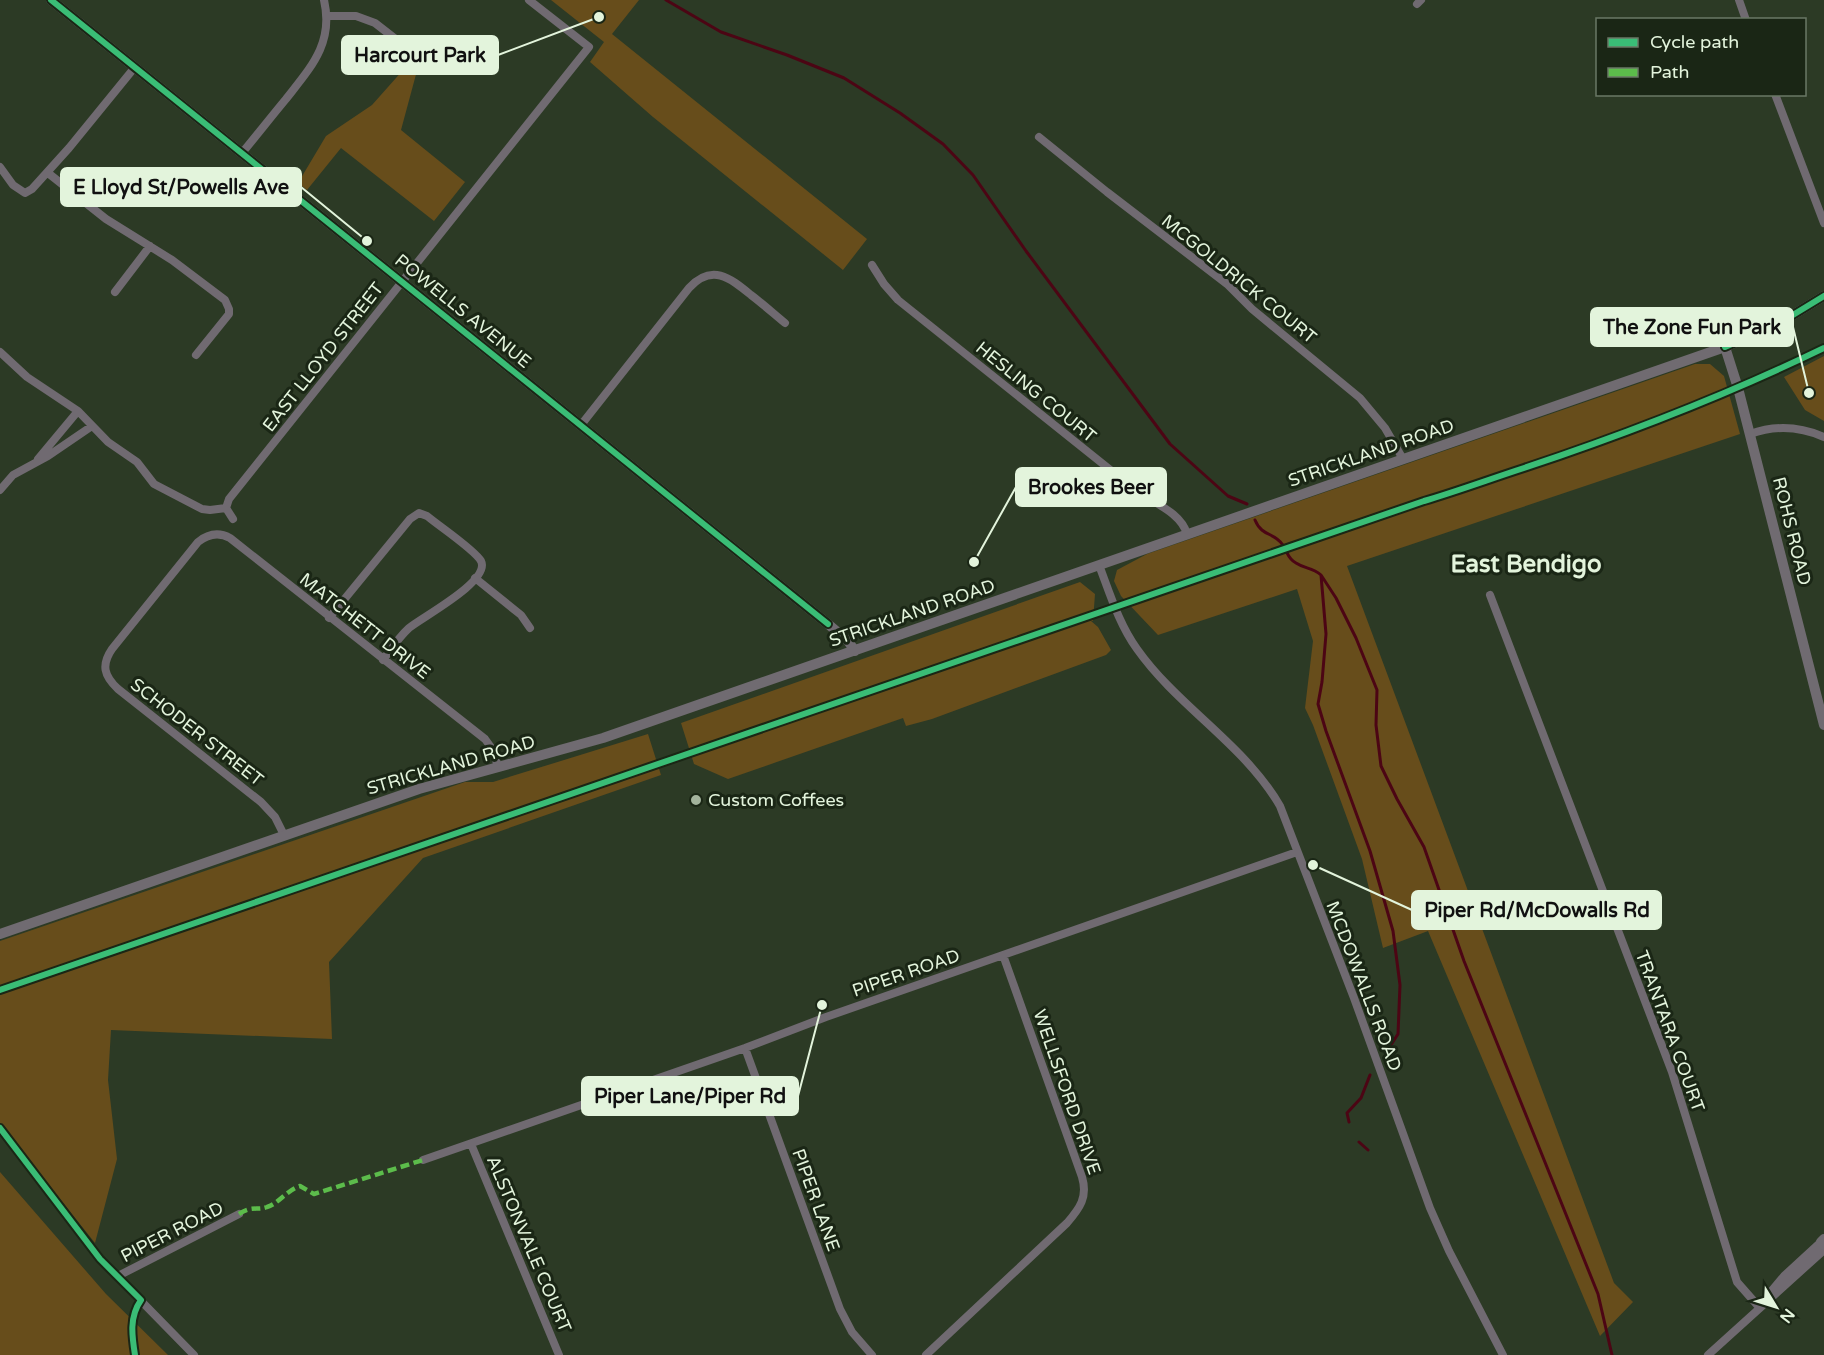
<svg xmlns="http://www.w3.org/2000/svg" width="1824" height="1355" font-family="'Varela Round',sans-serif">
	<style>
		.green { fill: #674d1b }
		.lines { fill: none; stroke-linecap: round; stroke-linejoin: round }
		.stream { stroke: #4c0514; stroke-width: 3 }
		.street { stroke: #706a71; stroke-width: 8 }
		.secondary { stroke: #706b71; stroke-width: 10 }
		.quiet { stroke: #5cbc4b; stroke-width: 4.5; stroke-dasharray: 9 4.5; stroke-linecap: butt }
		.cycleway-casing { stroke: #1a2615; stroke-width: 10 }
		.cycleway { stroke: #3abd76; stroke-width: 6 }
		.poi-dot { fill: #a3b39c; stroke: #1a2615; stroke-width: 2 }
		.labels { text-anchor: middle; stroke-width: 6; stroke-linejoin: round; paint-order: stroke }
		.street-label { font-size: 18px; fill: #e3f4dc; stroke: #1a2615 }
		.poi-label { font-size: 18px; fill: #e3f4dc; stroke: #1a2615; text-anchor: start }
		.district-label { font-size: 24px; font-weight: bold; fill: #e3f4dc; stroke: #1a2615 }
		.leader { fill: none; stroke: #e3f4dc; stroke-width: 2 }
		.callout-dot { fill: #e3f4dc; stroke: #1a2615; stroke-width: 2 }
		.callout { fill: #e3f4dc; stroke: #e3f4dc; stroke-width: 2 }
		.callout-label { font-size: 20px; text-anchor: middle; font-weight: bold; fill: #111 }
	</style>
	<rect width="100%" height="100%" fill="#2c3a25"/>
	<path class="green" d="M551,0H639L612,34L867,239L843,270L653,117L590,62L604,42Z
		M412,60L418,67L401,130L465,182L434,221L341,148L307,190L298,183L326,136L372,105Z
		M1824,356V421L1805,410L1784,377Z
		M1695,364H1710L1724,376L1740,434L1347,566L1614,1283L1633,1302L1600,1336L1428,931L1383,948L1362,859L1313,725L1305,708L1313,641L1297,589L1158,635L1121,596L1114,581L1117,570L1147,554Z
		M1080,582L1095,594L1093,621H1091L1098,627L1111,650L1106,655L932,719L906,726L903,718L728,779L694,764L681,723Z
		M648,734L661,775L423,858L329,962L332,1039L111,1030L108,1080L117,1159L95,1243L0,1124V941L465,782H493Z
		M0,1172L106,1294L168,1355H0Z"/>
	<g class="lines">
		<path class="stream" d="M666,0L721,32L787,55L844,78L900,113L943,144L973,175L1026,251L1170,444L1228,496L1247,504
			M1255,520C1262,537 1274,532 1282,544C1288,552 1287,558 1296,563C1305,569 1312,567 1321,575L1326,634L1322,682L1318,704L1326,731L1370,851L1393,931L1400,985L1398,1034L1387,1051
			M1321,575L1336,598L1356,638L1377,690L1376,725L1381,766L1397,799L1424,847L1464,961L1598,1294L1612,1355
			M1349,1122L1347,1113L1361,1098L1370,1075
			M1359,1142L1368,1150"/>
		<path class="street" d="M1739,0L1746,20
			M1417,4L1421,0
			M327,16H356L375,23L434,69
			M1775,94L1824,223
			M1039,137L1107,192L1227,284L1252,309L1360,398L1385,428L1403,459
			M242,153C257,135 271,117 286,99C311,67 334,43 324,0
			M0,167L13,185L25,193L32,189L69,148L135,67
			M48,173L106,219L172,260L225,300L229,309V314L196,355
			M872,265L884,284L898,300L1138,492C1156,504 1181,513 1187,534
			M115,292L150,246
			M0,352L27,377L78,411L108,442L137,462L154,484L202,509L210,510L226,508
			M581,425L689,288C712,263 730,278 751,295C763,304 774,314 785,323
			M1750,434C1775,425 1799,426 1824,437
			M38,459L78,411
			M0,490L13,475L48,456L92,426
			M233,519L226,508L229,499L589,47L529,0
			M1099,565C1110,594 1119,624 1137,649C1178,707 1244,744 1280,806L1354,998L1430,1208L1449,1251L1503,1355
			M475,578L521,615L530,628
			M1490,595L1672,1072L1737,1282L1759,1307
			M329,618L410,519L419,513L427,516C439,526 475,550 481,561C491,581 422,617 409,628C399,637 391,649 383,660
			M284,835L275,817L261,802L118,689C104,676 101,665 112,649L198,542C208,534 219,532 230,538L485,739L493,750L498,767
			M745,1048L840,1309L852,1332L872,1355
			M0,1128L100,1259L194,1355
			M471,1144L559,1355
			M423,1160L745,1048L826,1017L1297,852
			M118,1276L239,1214
			M1763,1301L1784,1276L1821,1242
			M926,1355L1067,1223C1080,1208 1088,1197 1082,1177L1003,955
			M1708,1355L1824,1250"/>
		<path class="secondary" d="M51,0L828,624L848,641L855,651
			M1725,347L1738,388L1824,725
			M0,934L419,789L603,738L1725,347L1783,321L1824,296
			M1824,1239L1821,1242L1824,1245"/>
		<path class="quiet" d="M239,1214C253,1205 256,1211 267,1207C278,1204 287,1190 300,1186L314,1194L423,1160"/>
		<g class="cycleway-casing">
			<path id="cycleway" d="M51,0L828,624
				M1725,347L1783,321L1824,296
				M0,990L1424,501C1458,491 1490,479 1524,468C1626,434 1727,395 1824,348
				M0,1128L100,1259L141,1300C129,1317 132,1336 135,1355"/>
		</g>
		<use href="#cycleway" class="cycleway"/>
	</g>
	<circle class="poi-dot" cx="696" cy="800" r="6"/>
	<g class="labels">
		<g class="street-label">
			<text transform="translate(1239 279) rotate(39)" y="6">MCGOLDRICK COURT</text>
			<text transform="translate(463 311) rotate(39)" y="6">POWELLS AVENUE</text>
			<text transform="translate(323 357) rotate(-52)" y="6">EAST LLOYD STREET</text>
			<text transform="translate(1036 392) rotate(39)" y="6">HESLING COURT</text>
			<text transform="translate(1371 453) rotate(-19)" y="6">STRICKLAND ROAD</text>
			<text transform="translate(1792 531) rotate(76)" y="6">ROHS ROAD</text>
			<text transform="translate(912 613) rotate(-19)" y="6">STRICKLAND ROAD</text>
			<text transform="translate(365 626) rotate(38)" y="6">MATCHETT DRIVE</text>
			<text transform="translate(197 732) rotate(38)" y="6">SCHODER STREET</text>
			<text transform="translate(451 765) rotate(-16)" y="6">STRICKLAND ROAD</text>
			<text transform="translate(906 973) rotate(-19)" y="6">PIPER ROAD</text>
			<text transform="translate(1364 986) rotate(69)" y="6">MCDOWALLS ROAD</text>
			<text transform="translate(1670 1031) rotate(70)" y="6">TRANTARA COURT</text>
			<text transform="translate(1067 1092) rotate(71)" y="6">WELLSFORD DRIVE</text>
			<text transform="translate(816 1200) rotate(70)" y="6">PIPER LANE</text>
			<text transform="translate(172 1232) rotate(-27)" y="6">PIPER ROAD</text>
			<text transform="translate(529 1244) rotate(67)" y="6">ALSTONVALE COURT</text>
		</g>
		<g class="poi-label">
			<text x="708" y="806">Custom Coffees</text>
		</g>
		<g class="district-label">
			<text x="1526" y="572">East Bendigo</text>
		</g>
	</g>
	<path class="leader" d="M599 17L498 55M367 241L301 187M1809 393L1793 327M974 562L1016 487M1313 865L1412 910M822 1005L798 1096"/>
	<g class="callout-dot">
		<circle cx="599" cy="17" r="6"/>
		<circle cx="367" cy="241" r="6"/>
		<circle cx="1809" cy="393" r="6"/>
		<circle cx="974" cy="562" r="6"/>
		<circle cx="1313" cy="865" r="6"/>
		<circle cx="822" cy="1005" r="6"/>
	</g>
	<g class="callout">
		<rect x="342" y="36" width="156" height="38" rx="6"/>
		<rect x="61" y="168" width="240" height="38" rx="6"/>
		<rect x="1591" y="308" width="202" height="38" rx="6"/>
		<rect x="1016" y="468" width="150" height="38" rx="6"/>
		<rect x="1412" y="891" width="249" height="38" rx="6"/>
		<rect x="582" y="1077" width="216" height="38" rx="6"/>
	</g>
	<g class="callout-label">
		<text x="420" y="62">Harcourt Park</text>
		<text x="181" y="194">E Lloyd St/Powells Ave</text>
		<text x="1692" y="334">The Zone Fun Park</text>
		<text x="1091" y="494">Brookes Beer</text>
		<text x="1537" y="917">Piper Rd/McDowalls Rd</text>
		<text x="690" y="1103">Piper Lane/Piper Rd</text>
	</g>
	<rect x="1596" y="18" width="210" height="78" fill="#1a2615" stroke="#6a7865" stroke-width="1.5"/>
	<rect x="1608" y="38" width="30" height="9" fill="#3abd76" stroke="#6a7865" stroke-width="1.5"/>
	<text x="1650" y="48" font-size="18" fill="#e3f4dc">Cycle path</text>
	<rect x="1608" y="68" width="30" height="9" fill="#5cbc4b" stroke="#6a7865" stroke-width="1.5"/>
	<text x="1650" y="78" font-size="18" fill="#e3f4dc">Path</text>
	<g transform="translate(1776 1307) rotate(128)" stroke="#1a2615" stroke-width="4.5" paint-order="stroke">
	<path d="M0-4.5L10 22L0 15L-10 22Z" fill="#e3f4dc"/>
	<text y="-9" font-size="16" font-weight="bold" text-anchor="middle" fill="#e3f4dc">N</text>
	</g>
</svg>
